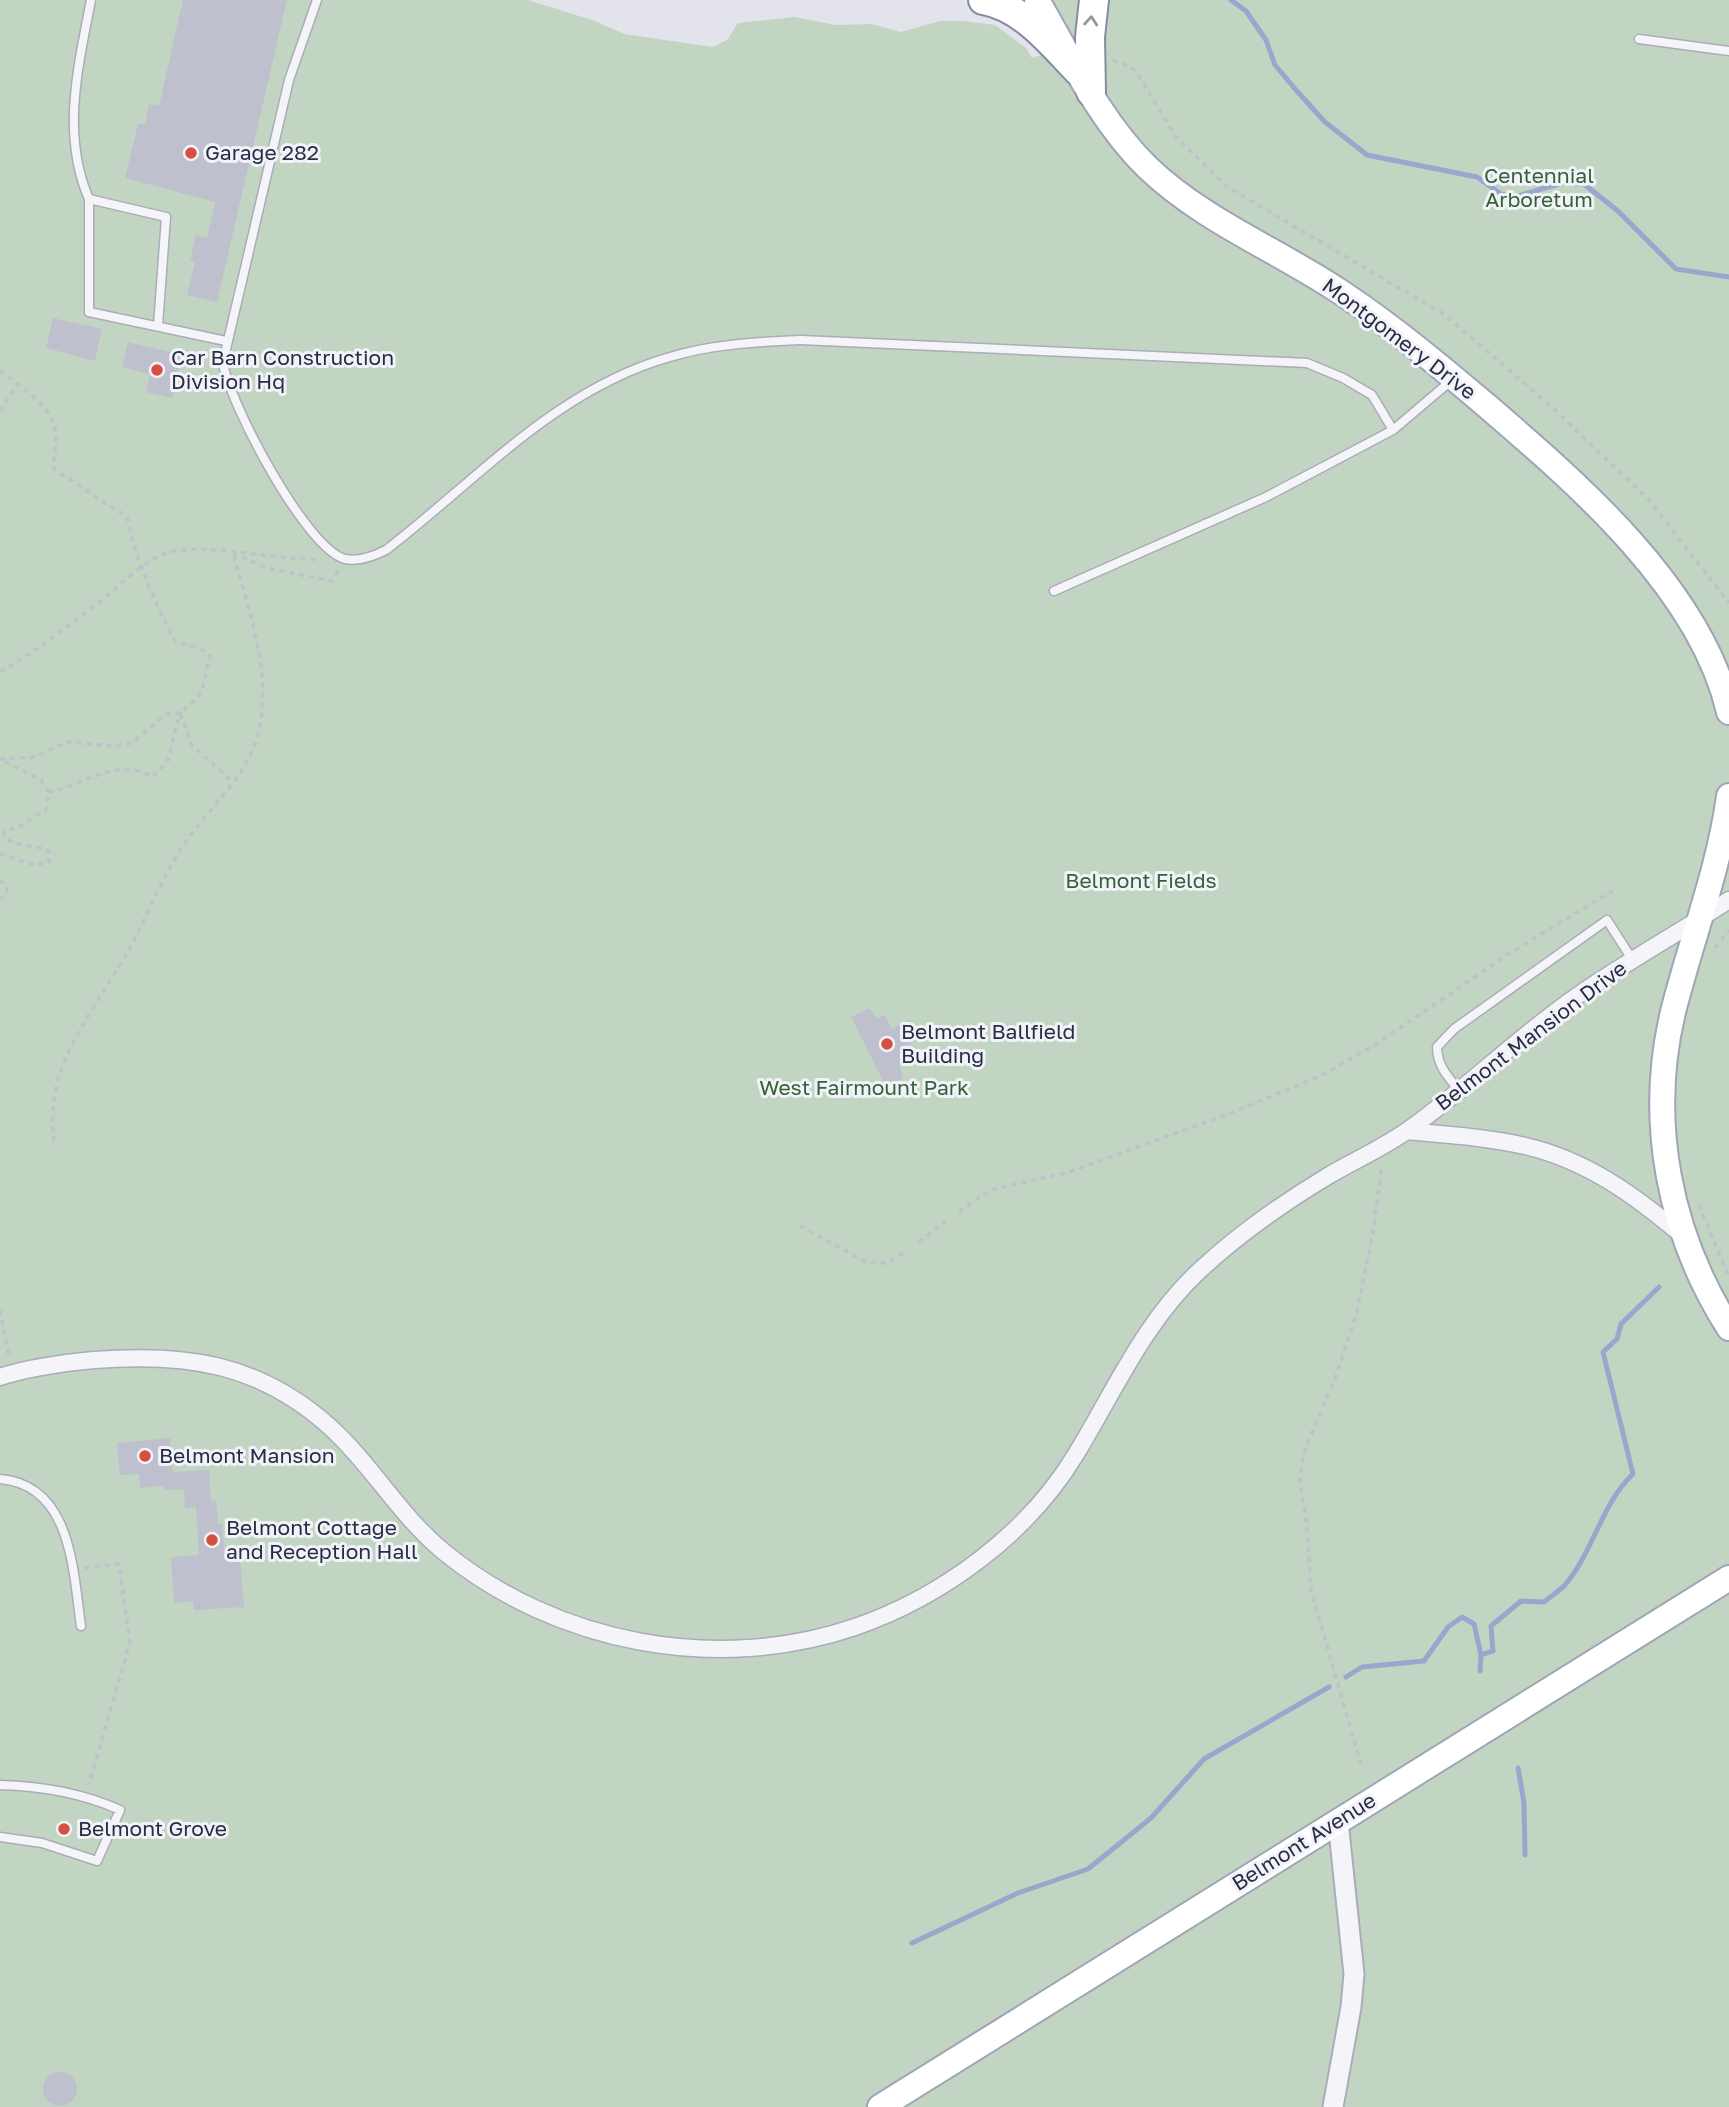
<svg xmlns="http://www.w3.org/2000/svg" width="1729" height="2107" font-family="'Golos Text',sans-serif">
	<style>
		.green { fill: #c2d5c2 }
		.lines { fill: none; stroke-linecap: round; stroke-linejoin: round }
		.stream { stroke: #9ba6cd; stroke-width: 5 }
		.building { fill: #bfc0ce }
		.service-casing { stroke: #aaacb9; stroke-width: 11 }
		.minor-casing { stroke: #aaacb9; stroke-width: 19 }
		.tertiary-casing { stroke: #aaacb9; stroke-width: 23 }
		.primary-casing { stroke: #a0a4b7; stroke-width: 28 }
		.motorway-casing { stroke: #888ca3; stroke-width: 32 }
		.path { stroke: #c0c1ca; stroke-width: 3.5; stroke-dasharray: 5 5; stroke-linecap: butt }
		.service { stroke: #f5f5f9; stroke-width: 8 }
		.minor { stroke: #f5f5f9; stroke-width: 16 }
		.tertiary { stroke: #f5f5f9; stroke-width: 19 }
		.primary { stroke: #fff; stroke-width: 24 }
		.motorway { stroke: #fff; stroke-width: 28 }
		.oneway { stroke: #9496a2 }
		.poi-dot { fill: #d65041; stroke: #f2f3f8; stroke-width: 2.5 }
		.labels { text-anchor: middle; stroke-width: 6; stroke-linejoin: round; paint-order: stroke }
		.poi-label { font-size: 21px; fill: #292c44; stroke: #f2f3f8; text-anchor: start }
		.park-label { font-size: 21px; fill: #356138; stroke: #f2f3f8 }
		.street-label { font-size: 21px; fill: #292c44; stroke: #f2f3f8 }
	</style>
	<rect width="100%" height="100%" fill="#e2e3eb"/>
	<path class="green" d="M0,0H528L595,21L624,34L713,47L727,40L738,23L794,17L836,25L871,24L901,32L940,21H963L995,25L1026,48L1032,58L1044,54L1015,0H1083L1076,22L1102,67L1108,0H1729V2107H0Z"/>
	<g class="lines">
		<path class="stream" d="M1231,0L1246,11L1266,40L1275,65L1296,90L1325,122L1367,155L1477,177L1501,194L1514,197L1562,183L1584,184L1618,211L1676,269L1729,277
			M1480,1671L1481,1655L1493,1651L1491,1626L1521,1601L1544,1602C1550,1597 1559,1591 1565,1585C1594,1551 1601,1504 1633,1474L1603,1352L1617,1339L1621,1324L1659,1287
			M1346,1677L1362,1667L1424,1661L1448,1627L1462,1617L1474,1624L1481,1655
			M1518,1768L1524,1803L1525,1855
			M912,1943L1018,1893L1088,1869L1151,1818L1204,1759L1329,1687"/>
	</g>
	<path class="building" d="M183,0H287L217,302L187,295L195,262L190,261L196,235L207,238L215,202L125,178L138,124L145,125L149,104L159,106Z
		M53,318L102,329L95,361L46,348Z
		M128,342L182,355L172,398L146,392L150,374L122,367Z
		M870,1008L877,1019L885,1015L892,1029L910,1019L919,1039L901,1049L908,1063L900,1066L903,1078L886,1087L851,1017Z
		M170,1438L173,1472L209,1470L211,1501L216,1500L218,1524H222L225,1559L240,1558L244,1607L194,1610L193,1601L174,1603L171,1557L199,1555L196,1507L185,1508L184,1489L164,1490L163,1485L140,1488L139,1474L120,1475L117,1443Z
		M43 2089a17 17 0 1 1 34 0a17 17 0 1 1-34 0Z"/>
	<g class="lines">
		<g class="service-casing">
			<path id="service" d="M317,0L289,80L223,362C228,401 306,549 345,559C359,562 374,556 386,550C476,481 556,389 670,357C712,344 757,342 801,340L1307,363L1343,378L1372,395L1393,430
				M1639,39L1729,51
				M89,199C61,135 78,67 91,0
				M158,326L166,217L89,199V312L226,341
				M1054,591L1266,497L1393,430L1452,380
				M1459,1090C1447,1076 1437,1065 1437,1047L1454,1029L1607,920L1632,959
				M0,1479C72,1485 73,1571 81,1626
				M0,1785C42,1786 82,1793 120,1810L97,1861L42,1843L0,1837"/>
		</g>
		<g class="minor-casing">
			<path id="minor" d="M1407,1131C1446,1135 1487,1137 1525,1146C1587,1160 1637,1197 1684,1237
				M0,1377C30,1367 62,1363 94,1360C185,1353 259,1363 330,1427C372,1465 400,1516 444,1552C557,1644 717,1674 855,1627C942,1597 1028,1534 1076,1454C1115,1390 1144,1322 1200,1270C1239,1234 1283,1203 1328,1176C1355,1160 1385,1147 1411,1128C1468,1087 1518,1037 1577,996C1626,962 1679,933 1729,900"/>
		</g>
		<g class="tertiary-casing">
			<path id="tertiary" d="M1333,2107L1351,2007L1354,1974L1338,1821"/>
		</g>
		<g class="primary-casing">
			<path id="primary" d="M1037,0C1070,57 1100,121 1147,167C1203,221 1278,250 1342,293C1393,327 1441,367 1487,406C1579,485 1701,590 1729,712
				M1729,796C1719,870 1691,940 1673,1012C1647,1121 1669,1234 1729,1328
				M880,2107L1729,1578"/>
		</g>
		<g class="motorway-casing">
			<path id="motorway" d="M983,0C1023,7 1051,43 1078,71
				M1091,92L1090,37L1094,0"/>
		</g>
		<path class="path" d="M1113,60L1129,66L1137,73L1176,137L1229,188L1445,315L1554,409L1649,500L1729,603
			M0,371L18,384
			M0,411L18,384C55,415 60,418 53,467C64,479 70,477 80,486C96,497 110,507 127,516C136,561 154,601 175,641L201,649L210,656C201,689 209,690 180,713L192,745L234,783
			M233,553L267,568L332,581L339,568
			M0,672C33,653 63,630 93,607C121,587 146,553 182,550C229,546 276,561 322,559
			M0,759L34,757L67,742L116,746L132,743L167,714L180,713L168,760L153,777C115,756 86,785 49,792
			M0,854L36,865L49,862V851C34,843 16,849 4,836V832L20,826L46,810L49,792L41,780L2,760
			M0,880L7,889L6,895L0,899
			M1715,948L1729,930
			M54,1141C51,1118 53,1096 60,1073C73,1033 109,985 130,948C149,912 164,873 187,840C211,805 246,778 258,735C273,676 249,610 233,553
			M1699,1205L1729,1278
			M959,1212L990,1190L1066,1173L1226,1115L1320,1076L1378,1043L1507,955L1614,890
			M800,1226L868,1263H887L905,1252
			M919,1242L946,1221
			M0,1310L9,1357
			M85,1568L119,1564L130,1643L89,1784
			M1361,1765L1311,1590L1307,1525L1300,1483L1303,1454L1335,1378L1357,1312L1373,1233L1382,1165"/>
		<use href="#service" class="service"/>
		<use href="#minor" class="minor"/>
		<use href="#tertiary" class="tertiary"/>
		<use href="#primary" class="primary"/>
		<use href="#motorway" class="motorway"/>
	</g>
	<defs><path id="oneway-chevron" d="M-2-3.5L2.5 0L-2 3.5" fill="none" stroke-width="1.6" stroke-linecap="round" stroke-linejoin="round" transform="scale(1.75)"/></defs>
	<use class="oneway" href="#oneway-chevron" transform="translate(1091 21) rotate(-85)"/>
	<g class="poi-dot">
		<circle cx="191" cy="153" r="7"/>
		<circle cx="157" cy="370" r="7"/>
		<circle cx="887" cy="1044" r="7"/>
		<circle cx="145" cy="1456" r="7"/>
		<circle cx="212" cy="1540" r="7"/>
		<circle cx="64" cy="1829" r="7"/>
	</g>
	<g class="labels">
		<g class="poi-label">
			<text x="205" y="160">Garage 282</text>
			<text x="171" y="365">Car Barn Construction<tspan x="171" dy="24">Division Hq</tspan></text>
			<text x="901" y="1039">Belmont Ballfield<tspan x="901" dy="24">Building</tspan></text>
			<text x="159" y="1463">Belmont Mansion</text>
			<text x="226" y="1535">Belmont Cottage<tspan x="226" dy="24">and Reception Hall</tspan></text>
			<text x="78" y="1836">Belmont Grove</text>
		</g>
		<g class="park-label">
			<text x="1539" y="183">Centennial<tspan x="1539" dy="24">Arboretum</tspan></text>
			<text x="1141" y="888">Belmont Fields</text>
			<text x="864" y="1095">West Fairmount Park</text>
		</g>
		<g class="street-label">
			<text transform="translate(1399 339) rotate(37)" y="7">Montgomery Drive</text>
			<text transform="translate(1531 1036) rotate(-37)" y="7">Belmont Mansion Drive</text>
			<text transform="translate(1304 1842) rotate(-32)" y="7">Belmont Avenue</text>
		</g>
	</g>
</svg>
